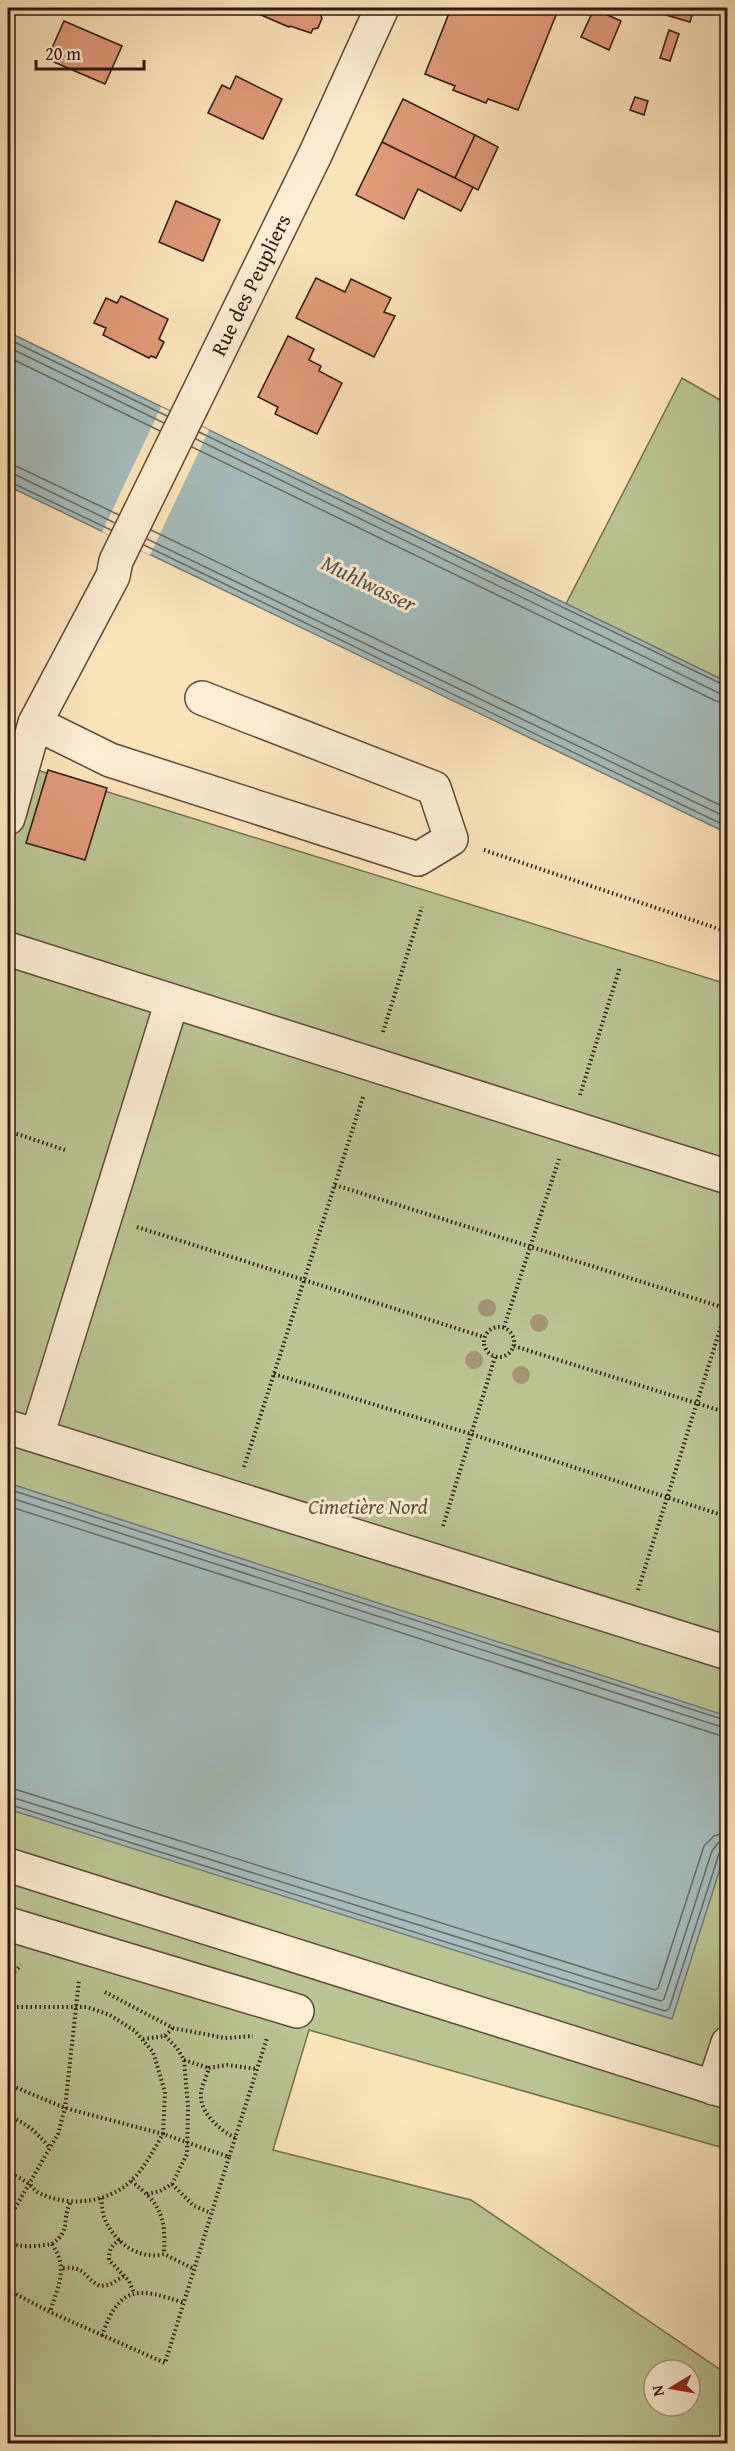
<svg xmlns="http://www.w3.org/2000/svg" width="735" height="2451" font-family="'Gentium Book Plus',serif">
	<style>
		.green { fill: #bbc592; stroke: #736e51; stroke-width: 1.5; fill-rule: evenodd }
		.water { fill: #a4bcbb; stroke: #747a77; stroke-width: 1.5 }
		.pier { fill: #fce4b9 }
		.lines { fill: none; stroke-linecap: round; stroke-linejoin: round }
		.shore { stroke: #686a66; stroke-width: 1.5 }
		.building { fill: #df9a78; stroke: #2b1710; stroke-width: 1.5 }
		.minor-casing { stroke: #5f4a3a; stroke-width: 36 }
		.path { stroke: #2b1710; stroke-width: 4; stroke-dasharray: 1.5 3; stroke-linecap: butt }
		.minor { stroke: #fdedd2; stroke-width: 33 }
		.tree { fill: #a59575 }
		.labels { text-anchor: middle; stroke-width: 6; stroke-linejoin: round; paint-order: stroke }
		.street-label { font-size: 21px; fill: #2b1710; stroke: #fdedd2 }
		.park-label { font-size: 21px; font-style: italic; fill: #5d543e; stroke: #fdedd2 }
		.water-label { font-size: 22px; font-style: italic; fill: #55514c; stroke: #fdedd2 }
	</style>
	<rect width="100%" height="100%" fill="#fce4b9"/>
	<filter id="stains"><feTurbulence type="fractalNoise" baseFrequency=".00333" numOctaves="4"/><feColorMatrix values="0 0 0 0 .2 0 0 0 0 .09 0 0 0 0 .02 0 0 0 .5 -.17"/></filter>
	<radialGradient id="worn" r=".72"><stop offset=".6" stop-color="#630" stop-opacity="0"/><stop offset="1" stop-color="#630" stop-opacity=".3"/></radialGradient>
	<path class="green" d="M682,378L727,404V682L566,604Z
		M8,761L727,984V2149L309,2030L273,2150L471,2200L718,2368L727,2370V2443H8ZM654,2370H690V2406H654Z"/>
	<path class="water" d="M8,332L727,682V833L8,486Z
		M8,1483L727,1716V1847L672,2019L8,1809Z"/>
	<path class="pier" d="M161,407L209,430L150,555L102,532Z"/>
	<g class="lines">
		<path class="shore" d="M8,339L167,416
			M8,347L164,423
			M8,357L160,431
			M199,432L728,687
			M196,439L719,693L728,694
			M192,447L716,701L728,703
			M8,465L18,467L119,515
			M8,474L16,475L115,523
			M8,481L111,530
			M151,530L728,809
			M147,539L728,818
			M144,545L728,827
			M8,1489L728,1721
			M8,1497L728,1729
			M8,1506L728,1738
			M8,1787L655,1990L658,1988L704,1846L714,1836L728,1832
			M8,1796L661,2001L664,1999L712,1851L718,1843L728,1841
			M8,1804L665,2011L669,2009L719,1854L722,1850L728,1849"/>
	</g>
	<path class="building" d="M263,8H321L319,12L322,18L318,28L313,29L311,33L290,26L289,27L261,15Z
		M451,8H550L558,10L518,110L488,99L486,103L453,90L455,86L425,74Z
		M645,8H694L690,22L645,9Z
		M594,9L621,21L609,50L581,37Z
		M64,21L122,46L105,84L47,59Z
		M669,30L679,34L670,61L660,58Z
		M236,76L282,99L263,139L208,113L222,85L230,89Z
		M635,97L648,101L644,115L630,110Z
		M403,99L475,135L455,178L382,142Z
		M475,135L498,147L478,190L455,178Z
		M382,142L473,187L461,211L418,189L404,219L356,195Z
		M176,201L220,220L203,261L159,242Z
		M316,278L345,292L351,279L391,298L384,312L395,316L374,357L296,318Z
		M121,296L168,319L159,339L164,342L156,358L151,356L149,358L103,335L106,328L94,323L106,298L117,303Z
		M288,336L314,349L309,360L321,366L319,371L342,383L317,434L275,414L278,407L258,397Z
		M48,770L107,788L85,860L26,843Z"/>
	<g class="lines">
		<g class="minor-casing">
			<path id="minor" d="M35,723L110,760L418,859L451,839L434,788L202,698
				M8,818L35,723L113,576L116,561L315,155L382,8
				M8,949L728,1177
				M8,1427L728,1653
				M37,1436L172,1001
				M8,1865L728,2092
				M8,1924L297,2011
				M713,2088L728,2043"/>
		</g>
		<path class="path" d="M484,850L728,932
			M383,1032L422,907
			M580,1095L620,967
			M8,1131L65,1150
			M335,1185L728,1309
			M137,1227L484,1337
			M484 1342a15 15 0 1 1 30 0a15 15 0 1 1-30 0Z
			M504,1327L559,1159
			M514,1346L728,1413
			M274,1374L471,1434L728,1517
			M244,1467L363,1097
			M443,1526L495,1357
			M638,1590L728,1304
			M8,1978L21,1965
			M105,1992L173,2028L225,2038L253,2036
			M8,2007H87L110,2015L135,2031L153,2052L165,2092L163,2134L229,2157L267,2038
			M143,2039L165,2036L173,2028
			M184,2060L209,2068
			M8,2084L65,2108L163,2134C154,2149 146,2165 135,2177C111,2203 70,2208 39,2193C35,2191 33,2187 29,2184C23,2179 15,2176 8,2172V2162
			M8,2116C26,2122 38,2134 50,2148
			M235,2138C219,2129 199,2113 201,2092C202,2085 207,2076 209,2068L227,2065L257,2069
			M131,2181C161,2204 166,2217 164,2254
			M172,2184L194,2206L211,2213
			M147,2194L160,2191L172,2184L187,2154L188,2107L184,2060L177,2048L165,2036
			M101,2198C102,2204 102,2211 104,2217C113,2241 138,2261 164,2254L194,2269
			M8,2220L58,2134L65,2108L79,1980
			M120,2240C111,2245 109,2250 109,2260L129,2281L134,2293
			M8,2241C20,2249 38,2246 52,2244C69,2269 58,2285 50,2312
			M52,2244C72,2229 61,2223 70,2203
			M63,2268C86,2266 83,2277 100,2286L109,2285L124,2276
			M8,2290L50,2312L165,2363L229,2157
			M102,2336C119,2285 138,2287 184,2303"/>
		<use href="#minor" class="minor"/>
	</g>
	<g class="tree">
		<circle cx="487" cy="1308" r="9"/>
		<circle cx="539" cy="1323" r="9"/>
		<circle cx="474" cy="1360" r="9"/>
		<circle cx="521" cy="1375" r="9"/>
	</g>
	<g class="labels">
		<g class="street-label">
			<text transform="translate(251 285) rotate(-64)" y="7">Rue des Peupliers</text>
		</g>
		<g class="park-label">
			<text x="368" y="1514">Cimetière Nord</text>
		</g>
		<g class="water-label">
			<text transform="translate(369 583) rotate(26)" y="8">Muhlwasser</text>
		</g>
	</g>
	<rect width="735" height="2451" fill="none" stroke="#fce4b9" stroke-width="30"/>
	<rect x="9" y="9" width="717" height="2433" fill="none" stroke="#2b1710" stroke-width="3"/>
	<rect x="15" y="15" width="705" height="2421" fill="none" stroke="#2b1710" stroke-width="1.5"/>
	<g transform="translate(672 2388) rotate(259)"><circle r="28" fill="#fdedd2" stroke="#a99784" stroke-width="1.5"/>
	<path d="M0-4.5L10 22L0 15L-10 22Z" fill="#8f2418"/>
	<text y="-9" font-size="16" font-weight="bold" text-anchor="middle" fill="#2b1710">N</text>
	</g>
	<path d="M36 60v9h108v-9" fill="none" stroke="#2b1710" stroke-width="3"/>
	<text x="45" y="60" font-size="18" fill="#2b1710" stroke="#fdedd2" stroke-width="4.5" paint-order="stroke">20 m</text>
	<rect width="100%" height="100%" filter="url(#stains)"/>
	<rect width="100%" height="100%" fill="url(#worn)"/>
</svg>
